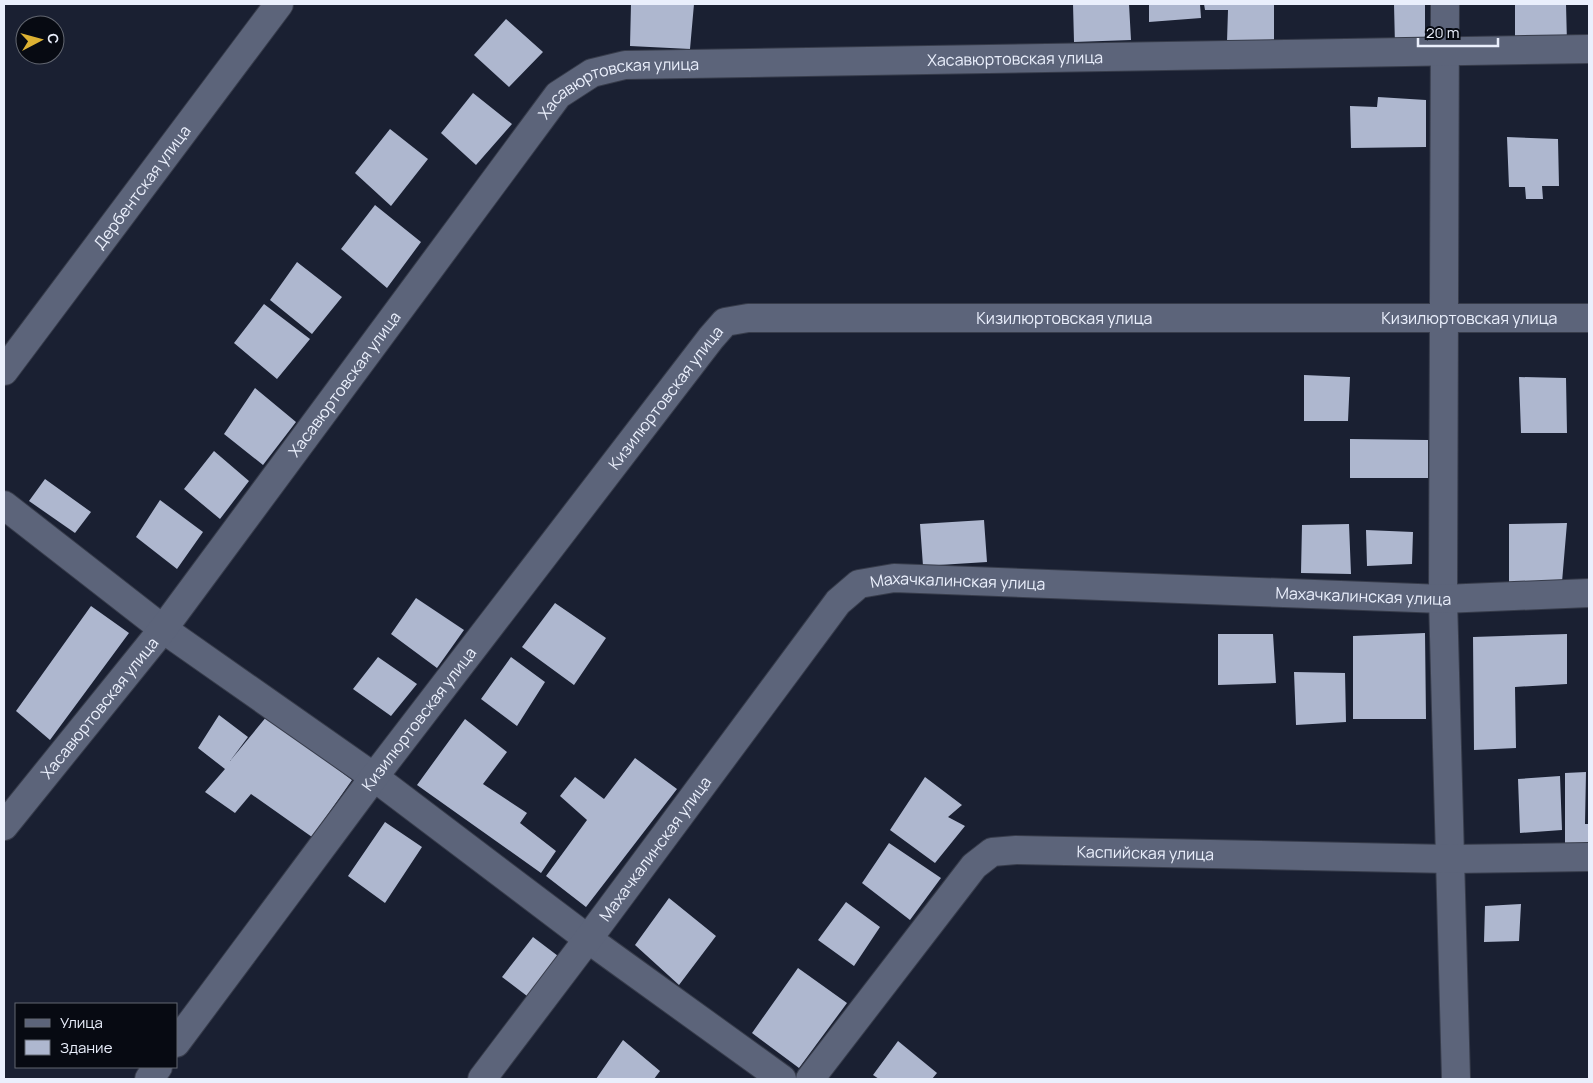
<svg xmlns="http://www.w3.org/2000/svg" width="1593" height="1083" font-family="Manrope,sans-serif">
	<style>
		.building { fill: #aeb7cf }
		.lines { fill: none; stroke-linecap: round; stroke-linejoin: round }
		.minor-casing { stroke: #373c4b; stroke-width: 30 }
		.minor { stroke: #5c647a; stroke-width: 28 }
		.labels { text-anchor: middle; stroke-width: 5; stroke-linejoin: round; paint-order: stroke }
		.street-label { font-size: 16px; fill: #eaeffc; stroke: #070a12 }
	</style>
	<rect width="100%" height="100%" fill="#1a2032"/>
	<path class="building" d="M631,4H694L690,49L630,46Z
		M1073,4H1129L1131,40L1074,42Z
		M1149,4H1200L1201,18L1149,22Z
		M1204,4H1274V43L1227,42L1228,10H1205Z
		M1394,4H1425V46H1395Z
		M1515,4H1566L1567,43H1515Z
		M506,19L543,52L509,87L474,55Z
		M473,93L512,124L476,165L441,133Z
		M1378,97L1426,100V147L1351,148L1350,106L1377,107Z
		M390,129L428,159L391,206L355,173Z
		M1507,137L1558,139L1559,186H1542L1543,199H1526L1525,187H1509Z
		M375,205L421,242L387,288L341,249Z
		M297,262L342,297L312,334L270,300Z
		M264,304L310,339L277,379L234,343Z
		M1304,375L1350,377L1348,421H1304Z
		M1519,377L1566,378L1567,433H1521Z
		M255,388L296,422L263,465L224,434Z
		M1350,439L1428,440V478H1350Z
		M214,451L249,481L220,519L184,489Z
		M45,479L91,512L75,533L29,501Z
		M160,500L203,532L177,569L136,537Z
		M984,520L987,562L923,566L920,524Z
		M1567,523L1562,582L1509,584V524Z
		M1349,524L1351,574L1301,573L1302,525Z
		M1366,530L1413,532L1412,564L1367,566Z
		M416,598L464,630L437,668L391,634Z
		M555,603L606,638L574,685L522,647Z
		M91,606L129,633L50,740L16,711Z
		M1425,633L1426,719H1353V636Z
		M1218,634H1273L1276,683L1218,685Z
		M1567,634V684L1515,687L1516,748L1474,750L1473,637Z
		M378,657L417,684L391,716L353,689Z
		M511,657L545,682L517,726L481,699Z
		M1294,672L1345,673L1346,722L1296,725Z
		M219,715L248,737L230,761L267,716L352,780L312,837L251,794L235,813L205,792L225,769L198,748Z
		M465,719L507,752L483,784L527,813L520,823L556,851L541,873L417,785Z
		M635,758L677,789L586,907L546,876L587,820L560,796L575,777L604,799Z
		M1586,772L1585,824H1589V849H1565V773Z
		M1560,776L1562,830L1520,833L1518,779Z
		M925,777L962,805L948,817L965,826L935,863L890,830Z
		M385,822L422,847L385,903L348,876Z
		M889,843L941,878L910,920L862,883Z
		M669,898L716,936L679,985L635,945Z
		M846,902L880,927L854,966L818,940Z
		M1521,904L1519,941L1484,942L1485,906Z
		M533,937L562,959L531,999L502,977Z
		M798,968L847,1003L799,1068L752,1033Z
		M623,1040L660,1071L654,1079H596Z
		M898,1041L937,1073L932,1079H879L873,1075Z"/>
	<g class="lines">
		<g class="minor-casing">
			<g id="minor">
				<path d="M1445,4L1443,599L1456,1079"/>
				<path id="s1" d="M4,371L279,4"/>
				<path d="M4,505L163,629L374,777L588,939L782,1079"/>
				<path id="s2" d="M4,826L163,629L558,95L592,73L625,65L1589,49"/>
				<path id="s3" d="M176,1043L374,777L711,338L725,322L748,318H1589"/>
				<path d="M149,1079L158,1067"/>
				<path id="s4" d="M482,1079L588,939L838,602L859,584L894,578L1443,599L1589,593"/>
				<path id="s5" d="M810,1079L974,866L992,852L1016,850L1450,859L1589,857"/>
			</g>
		</g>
		<use href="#minor" class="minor"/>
	</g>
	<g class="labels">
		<g class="street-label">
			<text dy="6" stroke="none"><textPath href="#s2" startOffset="1382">Хасавюртовская улица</textPath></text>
			<text dy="6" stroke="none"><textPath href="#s2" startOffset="978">Хасавюртовская улица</textPath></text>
			<text dy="6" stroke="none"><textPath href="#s1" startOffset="230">Дербентская улица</textPath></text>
			<text dy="6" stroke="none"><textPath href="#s3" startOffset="1246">Кизилюртовская улица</textPath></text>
			<text dy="6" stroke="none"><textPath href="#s3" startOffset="1651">Кизилюртовская улица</textPath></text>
			<text dy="6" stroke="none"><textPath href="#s2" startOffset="558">Хасавюртовская улица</textPath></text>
			<text dy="6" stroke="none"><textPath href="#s3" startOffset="810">Кизилюртовская улица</textPath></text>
			<text dy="6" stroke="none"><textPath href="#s4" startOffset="722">Махачкалинская улица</textPath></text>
			<text dy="6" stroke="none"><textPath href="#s4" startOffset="1128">Махачкалинская улица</textPath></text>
			<text dy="6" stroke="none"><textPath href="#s2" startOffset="152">Хасавюртовская улица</textPath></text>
			<text dy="6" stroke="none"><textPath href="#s3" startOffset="405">Кизилюртовская улица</textPath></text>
			<text dy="6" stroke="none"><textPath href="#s4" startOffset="288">Махачкалинская улица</textPath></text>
			<text dy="6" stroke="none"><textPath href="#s5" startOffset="445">Каспийская улица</textPath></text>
		</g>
	</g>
	<rect width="1593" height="1083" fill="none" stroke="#eaeffc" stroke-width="10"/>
	<rect x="15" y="1003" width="162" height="65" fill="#070a12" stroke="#626670"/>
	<rect x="25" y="1019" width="25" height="8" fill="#5c647a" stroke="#626670"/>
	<text x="60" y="1028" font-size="15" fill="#eaeffc">Улица</text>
	<rect x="25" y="1040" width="25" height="15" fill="#aeb7cf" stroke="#626670"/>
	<text x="60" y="1053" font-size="15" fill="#eaeffc">Здание</text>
	<g transform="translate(40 40) rotate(84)"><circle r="24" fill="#070a12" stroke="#626670"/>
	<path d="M0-4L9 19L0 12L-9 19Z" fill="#ddb233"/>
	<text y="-8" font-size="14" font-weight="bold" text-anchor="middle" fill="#eaeffc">С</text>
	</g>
	<path d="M1418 38v8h80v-8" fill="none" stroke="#eaeffc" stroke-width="2.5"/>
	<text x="1426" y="38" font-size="15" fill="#eaeffc" stroke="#070a12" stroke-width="4" paint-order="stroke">20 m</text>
</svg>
